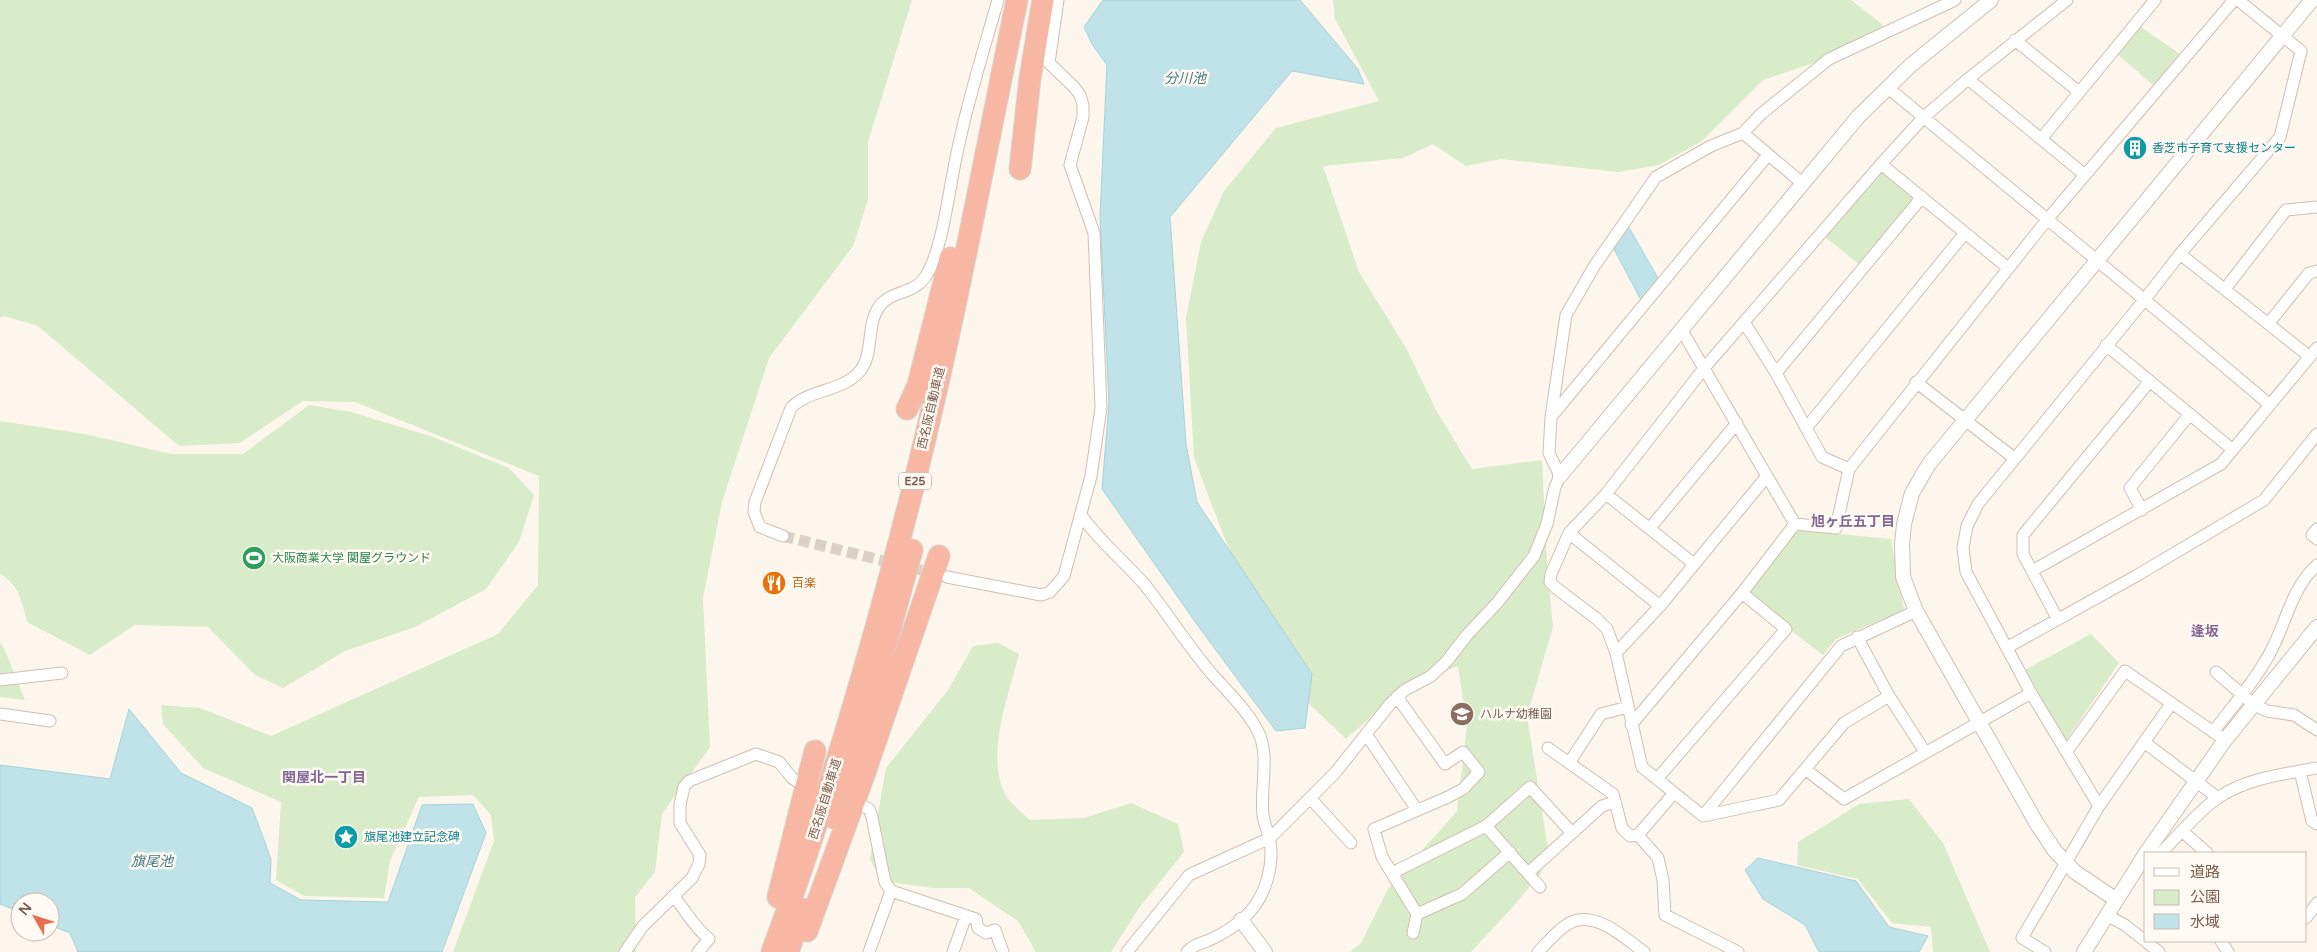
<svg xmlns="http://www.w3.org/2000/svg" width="2317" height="952" font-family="'Varela Round','Noto Sans JP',sans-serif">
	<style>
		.green { fill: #d8ecc9 }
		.water { fill: #bfe3e8; stroke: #a5d3da }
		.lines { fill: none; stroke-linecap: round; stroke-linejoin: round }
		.minor-tunnel { stroke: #dcd0c4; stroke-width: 11; stroke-dasharray: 11 5.5; stroke-linecap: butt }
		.minor-casing { stroke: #d1beb0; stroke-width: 13 }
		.tertiary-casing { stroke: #d1beb0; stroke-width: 16 }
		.motorway-casing { stroke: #dad1cd; stroke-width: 23 }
		.minor { stroke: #fff; stroke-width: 11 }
		.tertiary { stroke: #fff; stroke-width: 14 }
		.motorway { stroke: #f7b7a3; stroke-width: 21 }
		.labels { text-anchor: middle; stroke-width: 5; stroke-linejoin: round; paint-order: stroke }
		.shield { fill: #fffaf3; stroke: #a28b7f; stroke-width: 1 }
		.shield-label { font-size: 11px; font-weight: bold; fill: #7a5c4d }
		.culture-label { font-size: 12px; fill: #0d838f; stroke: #fffaf3; text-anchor: start }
		.street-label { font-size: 12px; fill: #7a5c4d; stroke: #fffaf3 }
		.leisure-label { font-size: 12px; fill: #27864d; stroke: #fffaf3; text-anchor: start }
		.food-label { font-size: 12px; fill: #c56008; stroke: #fffaf3; text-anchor: start }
		.education-label { font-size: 12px; fill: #785e54; stroke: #fffaf3; text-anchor: start }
		.water-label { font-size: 14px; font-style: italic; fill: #437c86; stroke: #fffaf3 }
		.neighbourhood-label { font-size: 14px; font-weight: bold; fill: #846695; stroke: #fffaf3 }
	</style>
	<rect width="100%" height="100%" fill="#fdf6ec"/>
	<path class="green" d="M0,0H912L868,142V200L853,246L769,358L722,502L703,598L710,747L662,814L655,872L635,897L636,952H453L494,841L491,815L473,795L419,797L390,861L384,898L304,896L276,880L281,802L203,768L163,724L161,705L200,708L271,736L498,634L538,585L539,476L355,402L303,401L240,443L179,446L38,326L4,316L0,318Z
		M1333,0H1851L1883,25L1850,51L1763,80L1702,141L1659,165L1618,172L1501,159L1466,166L1433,144L1403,158L1323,166L1359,272L1406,348L1437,412L1472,469L1542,460L1547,563L1553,627L1527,716L1548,849L1541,873L1512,908L1471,952H1350L1361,943L1388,889L1457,811L1467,726L1458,666L1405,687L1346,739L1303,698L1260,622L1226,542L1194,458L1186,318L1201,242L1224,191L1276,128L1379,101L1335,19Z
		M2138,25L2180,54L2154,86L2116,53Z
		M1883,172L1915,197L1861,266L1824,236Z
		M309,405L351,412L433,437L509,468L534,495L519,542L486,589L415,627L345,651L283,688L255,675L208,627L135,625L90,655L27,622C22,602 19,584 0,574V421L85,434L171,454H243Z
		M1796,530L1891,539L1904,610L1836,639L1823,655L1744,595Z
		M2091,634L2119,663L2065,742L2023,671Z
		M0,643L4,648L25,700L0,697Z
		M998,643L1019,654C1009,695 986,752 1004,792C1008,802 1022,812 1030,820L1084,818L1131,803L1178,824L1184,852L1139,908L1111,952H1036L1018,921L969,888H934L881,881L870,859L886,768L948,690L973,646Z
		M1909,799L1943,843L1990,952H1933L1931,927L1892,923L1858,879L1797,865L1798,842L1859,804Z"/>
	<path class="water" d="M1103,0H1300L1358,69L1364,84L1292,71L1170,217L1186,444L1197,502L1312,674L1305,728L1276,731L1201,630L1102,489L1109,403L1100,216L1107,65L1092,44L1084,27Z
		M1628,226L1658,278L1641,300L1614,249Z
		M129,709L181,773L252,808L271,859L270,883L301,900L388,902L422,805L473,804L486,833L442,952H78L70,933L50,925V902H20V912L0,904V765L110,779Z
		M1758,858L1856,881L1889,927L1928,936L1919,952H1819L1805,925L1763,899L1745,870Z"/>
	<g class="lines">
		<path class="minor-tunnel" d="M783,536L937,574"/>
		<g class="minor-casing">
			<path id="minor" d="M2015,40L2079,92
				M1968,79L2085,175
				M1887,87C2015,193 2144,298 2270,405
				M1743,133L1802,183
				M2041,139L2155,0
				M1881,164L2008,268
				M2180,254L2310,357
				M2225,289L2286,210L2317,207
				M1744,322L1776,373L1822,457L1849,469
				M2269,323L2309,273L2317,271
				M1681,329L1795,524
				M2106,345L2233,450
				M1776,373L1922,197
				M1916,382L2014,458
				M1551,417L1768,155
				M1807,427L1965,233
				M1606,494L1694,564
				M2142,510L2130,488L2190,414
				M1081,515C1099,541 1124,561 1145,585C1168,614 1187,645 1211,673C1226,690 1252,715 1260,736C1269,760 1260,789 1263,815C1264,823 1267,829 1269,837C1274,856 1269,882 1259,899C1249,918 1226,933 1207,941C1199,944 1193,945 1187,952
				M1795,524L1836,528L1849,469L2046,221L2234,0
				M1650,528L1737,423
				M2317,529L2312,535L2317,539
				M1569,533L1660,606
				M783,536L760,527L754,512L755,502L791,408C808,389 843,392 860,371C874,354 866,325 879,307C891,289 915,296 927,274C935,261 938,246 942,231C949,200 953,167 961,135C971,90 985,45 998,0
				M2032,571L2221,464L2317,348
				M947,577L1041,595L1050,592L1064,576L1091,476L1101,408L1094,233L1070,165L1083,117V105L1080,95L1074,87L1049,63L1058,0
				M2057,618L2023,554V535L2150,381
				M1857,637L1889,696L1925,752
				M2008,647L2136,576L2264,500L2317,434
				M1616,653L1660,606L1767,476
				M2216,672L2253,704L2267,711L2294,715L2317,730
				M0,680L62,673
				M1889,696L1844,723L1779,800L1703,816L1642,767L1616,653L1607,629L1597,619L1556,588L1550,582L1551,574L1569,533L1606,494L1705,367L1881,164L1924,117L1968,79L2067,0
				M1397,697L1445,764L1463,752L1479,772L1463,789L1448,797L1374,829L1382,857L1417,914
				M0,714L50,721
				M1631,725L1742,593L1795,524
				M2213,732C2233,706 2254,682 2270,653C2286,624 2291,588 2317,565
				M1366,734L1417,810
				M2144,742L2218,798
				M1548,748L1613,794L1622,828L1630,836L1638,835L1674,793
				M2067,751L2125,671L2225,740
				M1569,763L1601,714L1628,707
				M1805,769L1844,799L2031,693
				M2300,771L2312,821L2317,824
				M1657,779L1786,629L1742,593
				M1311,799L1351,843
				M863,806L869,809L872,817L885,882L891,891L976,919L978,928L986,933L995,930L1003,952
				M2099,806L2031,693L1966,572L1963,548L1967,526L1978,504L2145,299L2180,254L2280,137L2301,51L2238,0
				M1703,816L1841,646L1916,611
				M1486,826L1540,887
				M2182,831L2207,853
				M1638,835L1658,858L1663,880L1665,915L1738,952
				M2161,853C2177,837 2200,809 2219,797C2248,778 2284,774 2317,768
				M1392,873L1486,826L1530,787L1572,833
				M1528,873L1602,806L1615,802
				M674,897C688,913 692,925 709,939L698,952
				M2106,915L2125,925L2159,952
				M2306,918L2317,903
				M1413,933L1417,914L1462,894L1510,852
				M2221,941L2228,952
				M625,952L643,926L692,878L699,864L700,855L680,823V805L684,787L689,781L756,754L779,762L792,778L801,784
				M869,952L891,891
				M953,952L966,916
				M1127,952L1189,875L1270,838L1335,773L1390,704L1405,690L1431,676L1446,662L1467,635L1497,603L1534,556L1547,524L1555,487L1560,476L1549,453L1551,417L1566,315L1595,265L1656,177L1711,146L1743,133L1761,114L1829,59L1955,0
				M1538,952C1548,942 1564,922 1578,920C1602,916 1626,939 1644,952
				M2045,952L2022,938L2099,806L2171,704"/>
		</g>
		<g class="tertiary-casing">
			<path id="tertiary" d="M1560,476L1858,117L1911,65L1991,0
				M2146,853L2225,740L2317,627
				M2115,899L2075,872L2055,851L2037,824L1916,611L1903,577L1902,544L1904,524L1912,493L1929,464L2312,0
				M1241,920L1265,952
				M2084,952L2146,853"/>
		</g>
		<g class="motorway-casing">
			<path id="motorway" d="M1020,169L1030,78L1043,0
				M907,409L918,385L950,258
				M834,818L872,694L912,550
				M778,897L815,751
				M807,931L864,775L939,556
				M772,952C829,799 874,642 914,484C954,324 984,161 1017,0
				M788,952L803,909"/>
		</g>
		<use href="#minor" class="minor"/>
		<use href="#tertiary" class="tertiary"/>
		<use href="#motorway" class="motorway"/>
	</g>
	<defs>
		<g id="building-disc" transform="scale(1.25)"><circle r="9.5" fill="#0f9aa8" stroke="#fffaf3"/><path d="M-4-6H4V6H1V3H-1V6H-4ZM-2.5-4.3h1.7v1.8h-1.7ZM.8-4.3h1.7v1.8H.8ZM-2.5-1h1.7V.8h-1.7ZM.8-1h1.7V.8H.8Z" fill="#fff"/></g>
		<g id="stadium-disc" transform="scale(1.25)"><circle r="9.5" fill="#2e9e5b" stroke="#fffaf3"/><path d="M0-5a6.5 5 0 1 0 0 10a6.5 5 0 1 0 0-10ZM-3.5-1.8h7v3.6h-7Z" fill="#fff"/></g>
		<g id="restaurant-disc" transform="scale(1.25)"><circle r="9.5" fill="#e8710a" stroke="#fffaf3"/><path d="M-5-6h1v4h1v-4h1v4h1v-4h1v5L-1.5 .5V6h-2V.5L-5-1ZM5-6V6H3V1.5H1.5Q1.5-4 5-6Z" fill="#fff"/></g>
		<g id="school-disc" transform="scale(1.25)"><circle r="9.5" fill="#8d6e63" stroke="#fffaf3"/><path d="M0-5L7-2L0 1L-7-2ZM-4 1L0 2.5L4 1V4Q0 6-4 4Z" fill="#fff"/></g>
		<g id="sight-disc" transform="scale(1.25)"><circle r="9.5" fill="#0f9aa8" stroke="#fffaf3"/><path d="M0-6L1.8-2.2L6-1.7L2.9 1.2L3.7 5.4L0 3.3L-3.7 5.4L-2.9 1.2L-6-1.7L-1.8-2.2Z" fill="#fff"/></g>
	</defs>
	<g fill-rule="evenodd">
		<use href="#building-disc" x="2135" y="148"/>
		<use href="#stadium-disc" x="254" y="558"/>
		<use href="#restaurant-disc" x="774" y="583"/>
		<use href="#school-disc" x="1462" y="714"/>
		<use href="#sight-disc" x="346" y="837"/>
	</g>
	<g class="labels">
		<rect class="shield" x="899" y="472.5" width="32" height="17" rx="4"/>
		<g class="shield-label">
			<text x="915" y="485">E25</text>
		</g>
		<g class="culture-label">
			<text x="2152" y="152">香芝市子育て支援センター</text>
			<text x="364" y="841">旗尾池建立記念碑</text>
		</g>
		<g class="street-label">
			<text transform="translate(931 408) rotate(-77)" y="4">西名阪自動車道</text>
			<text transform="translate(825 799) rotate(-73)" y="4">西名阪自動車道</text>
		</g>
		<g class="leisure-label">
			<text x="272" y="562">大阪商業大学 関屋グラウンド</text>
		</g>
		<g class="food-label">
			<text x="792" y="587">百楽</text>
		</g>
		<g class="education-label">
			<text x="1480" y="718">ハルナ幼稚園</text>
		</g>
		<g class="water-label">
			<text x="1185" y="83">分川池</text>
			<text x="152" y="866">旗尾池</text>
		</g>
		<g class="neighbourhood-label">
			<text x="1853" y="526">旭ヶ丘五丁目</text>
			<text x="2205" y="636">逢坂</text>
			<text x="324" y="782">関屋北一丁目</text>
		</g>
	</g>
	<rect x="2144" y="852" width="162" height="90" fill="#fffaf3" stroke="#cabbb1"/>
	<rect x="2154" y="868" width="25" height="8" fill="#ffffff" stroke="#cabbb1"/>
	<text x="2190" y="877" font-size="15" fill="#7a5c4d">道路</text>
	<rect x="2154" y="890" width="25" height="15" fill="#d8ecc9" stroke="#cabbb1"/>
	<text x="2190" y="902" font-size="15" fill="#7a5c4d">公園</text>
	<rect x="2154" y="914" width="25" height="15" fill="#bfe3e8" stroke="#cabbb1"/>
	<text x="2190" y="927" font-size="15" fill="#7a5c4d">水域</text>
	<g transform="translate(35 917) rotate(309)"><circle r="24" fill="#fffaf3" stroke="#cabbb1"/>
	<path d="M0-4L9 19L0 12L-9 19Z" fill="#e76f51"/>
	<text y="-8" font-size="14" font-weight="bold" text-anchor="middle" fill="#7a5c4d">N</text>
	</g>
</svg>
